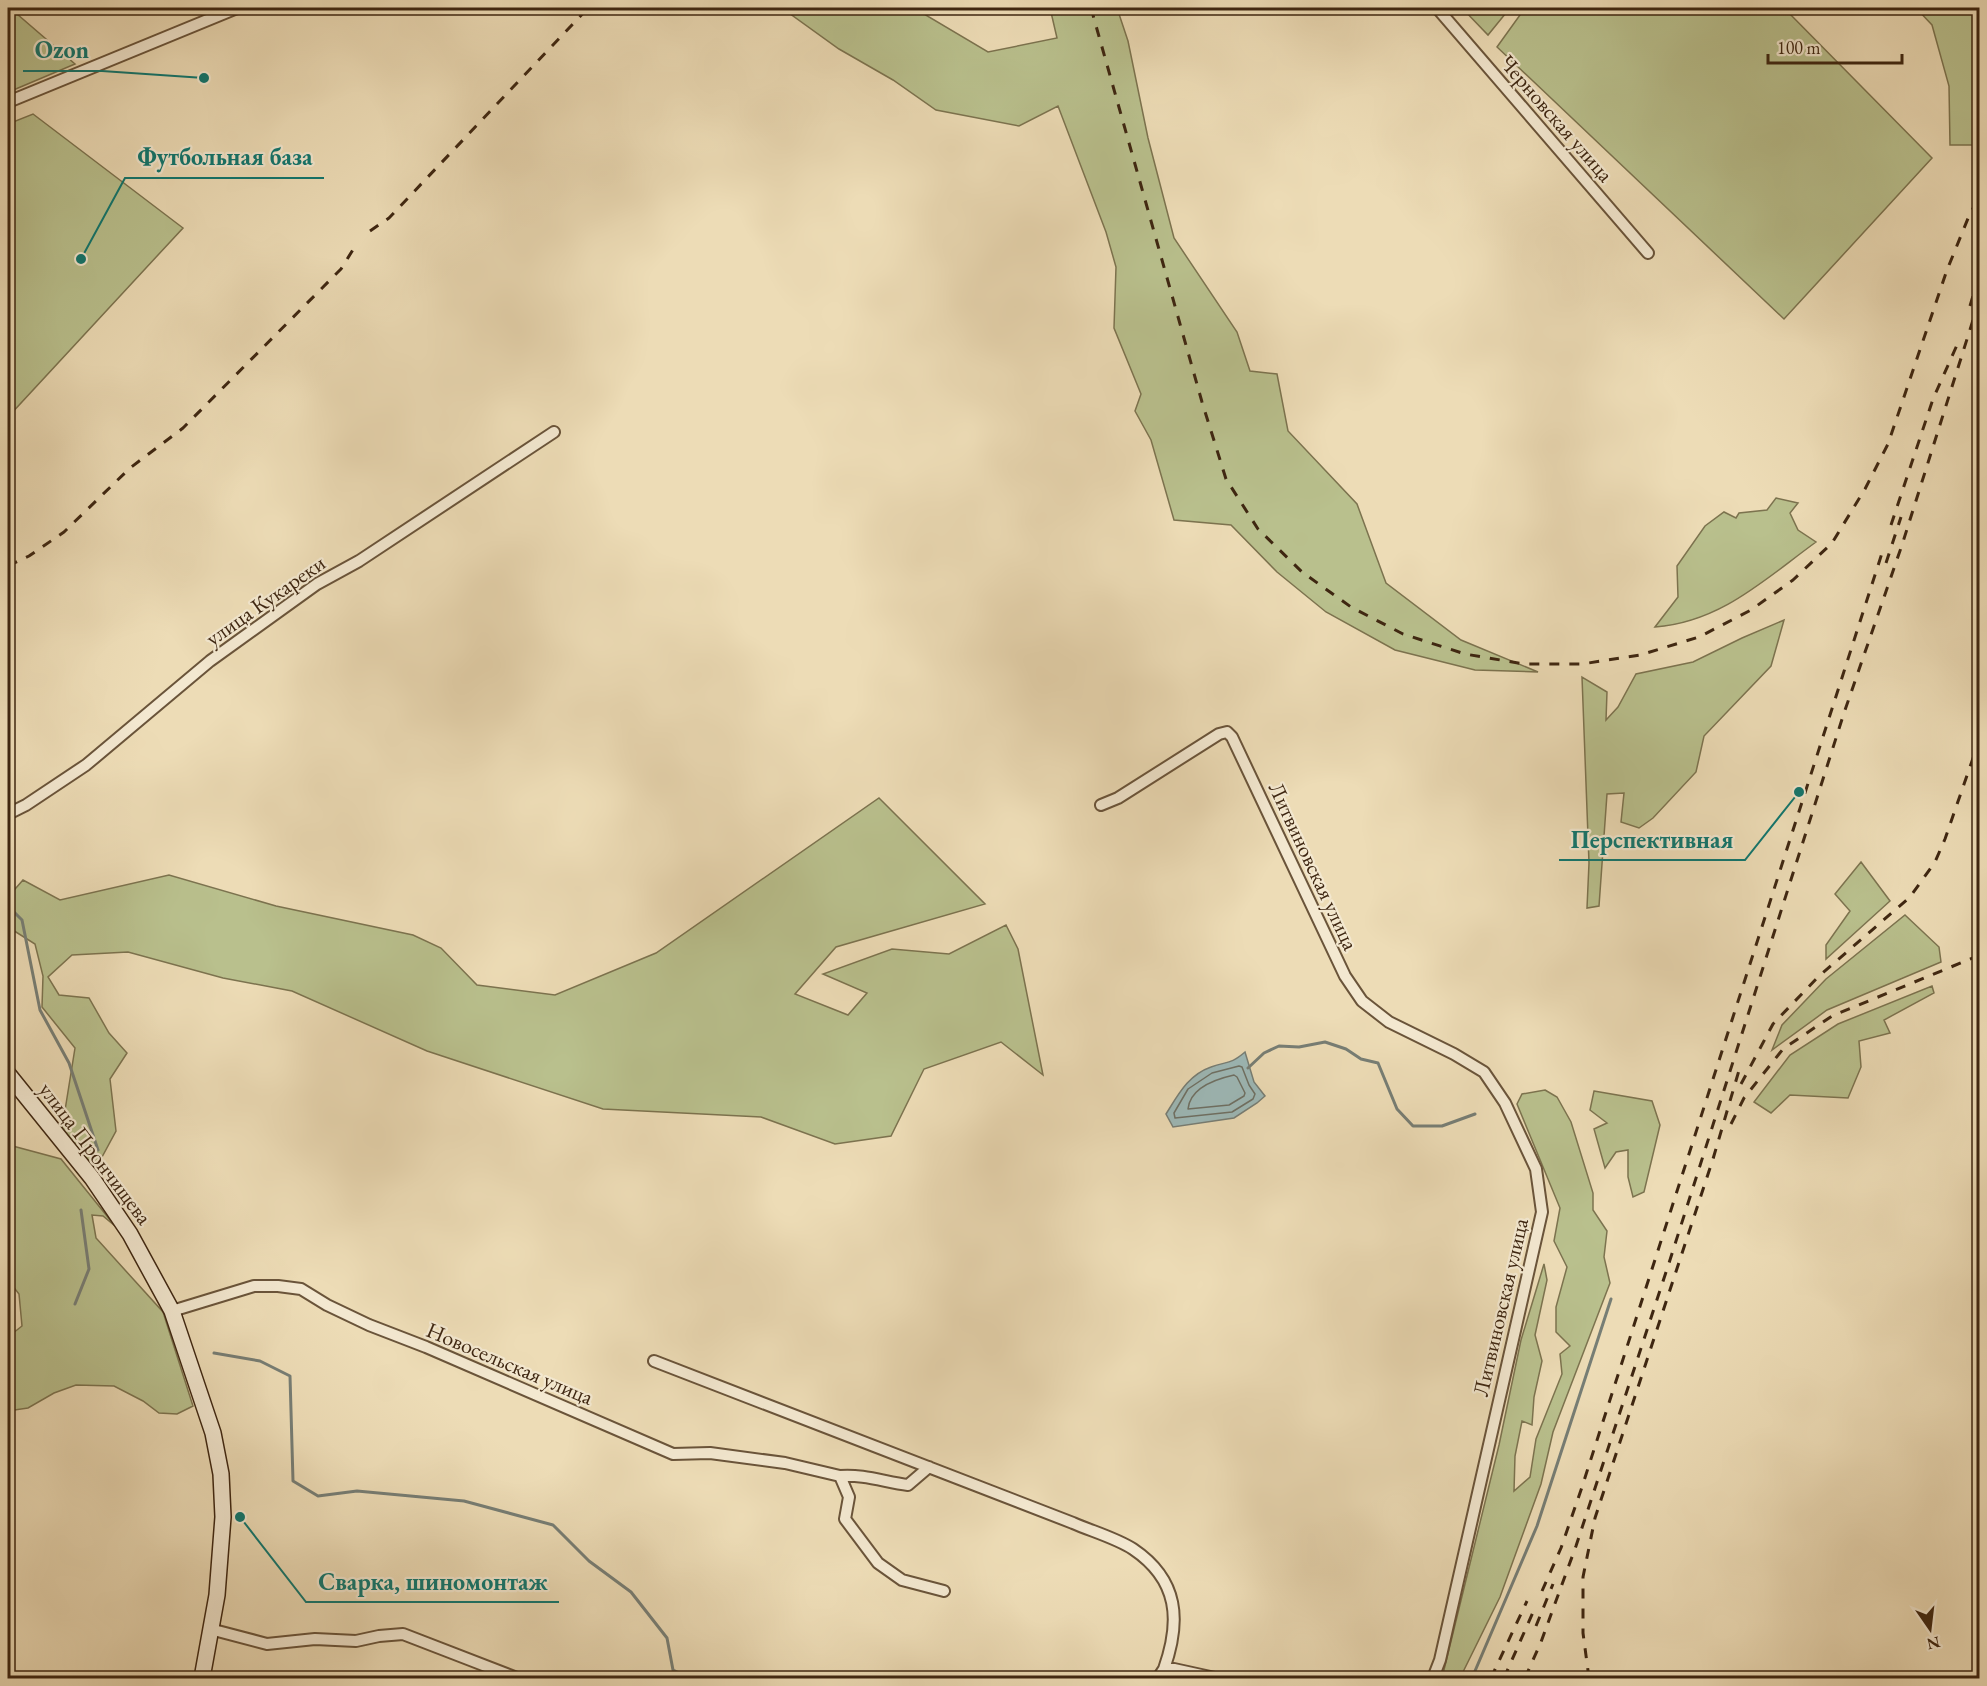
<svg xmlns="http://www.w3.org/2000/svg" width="1987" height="1686" font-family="'EB Garamond',serif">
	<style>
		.green { fill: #b9c08d; stroke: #7c734f; stroke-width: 1.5 }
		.water { fill: #9db9b8; stroke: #777e75; stroke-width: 1.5 }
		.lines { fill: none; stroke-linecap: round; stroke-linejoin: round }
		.shore { stroke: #6e7064; stroke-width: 1.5 }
		.stream { stroke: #777e75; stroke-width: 3 }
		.street-casing { stroke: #6a543a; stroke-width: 14 }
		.secondary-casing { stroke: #3e2611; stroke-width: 18 }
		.street { stroke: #f3e8d0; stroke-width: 10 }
		.secondary { stroke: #f3e8d0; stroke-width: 15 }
		.rail { stroke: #3e2611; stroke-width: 3; stroke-dasharray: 10 10; stroke-linecap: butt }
		.labels { text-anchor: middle; stroke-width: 4.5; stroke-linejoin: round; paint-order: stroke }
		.street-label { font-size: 22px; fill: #3e2611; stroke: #f3e8d0 }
		.leader { fill: none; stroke: #0f766e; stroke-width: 2 }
		.callout-dot { fill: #0f766e; stroke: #f3e8d0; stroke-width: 2 }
		.callout-label { font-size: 24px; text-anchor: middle; font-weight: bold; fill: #0f766e; stroke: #f3e8d0; stroke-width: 4.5; stroke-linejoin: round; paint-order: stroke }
	</style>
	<rect width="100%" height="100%" fill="#eddcb6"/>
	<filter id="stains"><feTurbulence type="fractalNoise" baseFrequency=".00333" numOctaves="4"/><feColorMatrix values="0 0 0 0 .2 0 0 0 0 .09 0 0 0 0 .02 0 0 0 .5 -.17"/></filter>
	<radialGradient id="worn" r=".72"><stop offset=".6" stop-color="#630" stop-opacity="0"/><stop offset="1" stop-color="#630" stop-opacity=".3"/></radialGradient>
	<path class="green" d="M8,8H10L75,64L11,91L8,87Z
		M782,8H914L988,52L1057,38L1050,8H1117L1128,41L1148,138L1174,238L1237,332L1250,371L1277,374L1288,431L1357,504L1386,583L1461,640L1538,672L1475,670L1395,650L1326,612L1277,572L1231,525L1174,520L1151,440L1135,411L1141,394L1114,328L1116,267L1106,232L1058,106L1019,126L936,110L893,80L839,49Z
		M1462,8H1510L1488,35Z
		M1525,8H1784L1932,158L1784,319L1497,47Z
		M1916,8H1979V145H1950L1949,86L1932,25Z
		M33,114L183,228L8,417V124Z
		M1776,498L1798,503L1790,513L1798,530L1816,542C1765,579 1721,622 1655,627L1678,597L1677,566L1705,526L1724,512L1736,518L1739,513L1767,510Z
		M1784,620L1771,666L1704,736L1696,772L1653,818L1639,828L1621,822L1624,793L1607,794L1599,906L1587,908L1589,863L1582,677L1607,692L1606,720L1618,707L1636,674L1693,662L1742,638Z
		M879,798L985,904L836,947L795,994L848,1015L867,993L823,974L892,949L949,954L1006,925L1018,949L1043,1075L1001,1042L924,1069L891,1136L835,1144L761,1117L603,1109L427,1051L292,991L223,978L128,952L72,955L48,977L59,995L89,998L109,1033L127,1053L110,1079L116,1131L95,1170L62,1129L75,1048L42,1007L43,976L35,944L8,927V897L23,880L60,900L169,875L276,906L413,935L441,948L477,985L555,995L656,953Z
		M1861,862L1890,901L1826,959V945L1850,911L1835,894Z
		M1905,915L1939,947L1941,962L1827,1010L1772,1050L1782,1025L1826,979Z
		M1932,986L1934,993L1884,1020L1890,1033L1859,1041L1861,1067L1848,1098L1790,1095L1771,1113L1754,1102L1790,1055L1838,1024Z
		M1545,1090L1557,1097L1571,1122L1593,1193V1210L1607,1231L1604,1257L1610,1283L1553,1432L1541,1484L1500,1597L1460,1678H1442L1499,1445L1521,1340L1544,1264L1547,1280L1535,1335L1542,1361L1534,1397L1532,1425L1522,1421L1515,1456L1514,1491L1530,1477L1536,1439L1562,1374L1560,1354L1570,1346L1556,1332V1307L1567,1267L1554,1241L1560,1208L1517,1104L1522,1094Z
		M1594,1091L1652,1101L1660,1125L1644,1192L1633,1197L1628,1177V1150L1616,1152L1605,1168L1594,1129L1607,1123L1590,1110Z
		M9,1145L61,1159L115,1226L103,1216L92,1215L96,1238L163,1312L193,1406L177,1414L159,1413L143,1401L114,1386L76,1385L54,1393L28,1408L8,1411V1337L22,1326L19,1294L8,1280Z"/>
	<path class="water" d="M1245,1052L1254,1082L1265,1096L1257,1103L1234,1118L1173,1127L1166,1114C1178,1095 1188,1075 1211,1067C1227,1061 1230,1065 1245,1052Z"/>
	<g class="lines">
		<path class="shore" d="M1239,1066L1242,1067L1249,1085L1255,1094L1253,1099L1232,1112L1175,1118L1174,1113L1188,1089L1212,1073Z
			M1234,1075L1237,1077L1245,1093L1244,1096L1229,1105L1188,1109C1190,1088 1216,1079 1234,1075Z"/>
		<path class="stream" d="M8,906L22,920L40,1010L69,1063L98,1150
			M1248,1068L1264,1053L1279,1046L1299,1047L1325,1042L1346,1049L1361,1059L1378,1063L1397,1109L1413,1126H1442L1475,1114
			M75,1304L89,1269L81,1210
			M214,1353L260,1361L290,1376L293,1481L318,1496L357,1491L464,1501L553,1525L589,1561L631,1592L667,1638L673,1670L690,1678
			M1472,1678L1537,1526L1611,1299"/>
		<g class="street-casing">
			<path id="street" d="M1437,8L1648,253
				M8,102L237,8
				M1101,805L1118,798L1219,734L1227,732L1232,737L1345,976L1362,1001L1389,1022L1454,1054L1484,1072L1505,1103L1536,1169L1542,1212L1440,1660L1433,1678
				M8,814L26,805L86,765L210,661L317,584L359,561L554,432
				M172,1311L254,1286H278L301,1289L327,1305L369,1325L426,1347L673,1454L710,1453L785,1463L840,1476L849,1497L845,1519L878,1563L902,1580L944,1591
				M654,1361L1073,1523C1091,1531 1116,1538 1133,1549C1179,1580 1181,1621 1164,1669
				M840,1476C863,1474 885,1482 908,1485L929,1467
				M210,1629L267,1644L315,1639L356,1641L379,1636L403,1634L517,1678
				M1158,1678L1164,1669H1174L1215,1678"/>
		</g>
		<g class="secondary-casing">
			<path id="secondary" d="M8,1074L92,1178L130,1234L172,1311L213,1433L221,1474L223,1517L217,1595L202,1678"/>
		</g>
		<use href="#street" class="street"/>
		<use href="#secondary" class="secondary"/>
		<path class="rail" d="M1091,8L1202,402L1226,479L1258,529L1302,572L1351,607L1403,634L1465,654L1524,664H1582L1640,655L1699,637L1751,610L1793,580L1832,543L1865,489L1888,444L1947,270L1969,216L1980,195
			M370,231L389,218L588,8
			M1970,306L1980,272
			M1891,525L1933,399L1957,345
			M1886,563L1901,517
			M8,566L29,556L64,532L130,468L183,428L341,269L354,248
			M1741,1084L1773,1024L1818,977L1910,897L1935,862L1945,839L1980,738
			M1731,1124L1744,1098L1783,1049L1832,1016L1980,955
			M1542,1591L1561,1548L1581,1490L1883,550
			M1536,1626L1553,1584
			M1491,1678L1527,1601
			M1504,1678L1534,1610
			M1525,1678L1541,1642L1576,1546L1669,1263L1844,713L1902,545L1980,298
			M1589,1678L1583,1633V1577L1595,1518L1713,1159L1740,1067"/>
	</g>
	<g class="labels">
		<g class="street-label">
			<text transform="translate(1557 118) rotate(49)" y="8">Черновская улица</text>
			<text transform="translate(265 600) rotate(-35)" y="8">улица Кукареки</text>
			<text transform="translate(1314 866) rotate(65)" y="8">Литвиновская улица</text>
			<text transform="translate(96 1153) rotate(53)" y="8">улица Прончищева</text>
			<text transform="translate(1500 1307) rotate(-77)" y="8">Литвиновская улица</text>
			<text transform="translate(510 1363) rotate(23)" y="8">Новосельская улица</text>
		</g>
	</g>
	<path class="leader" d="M204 78L102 71H23M81 259L125 178H324M1799 792L1745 860H1559M240 1517L306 1602H559"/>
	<g class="callout-dot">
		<circle cx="204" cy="78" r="6"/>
		<circle cx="81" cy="259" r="6"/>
		<circle cx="1799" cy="792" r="6"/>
		<circle cx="240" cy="1517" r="6"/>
	</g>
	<g class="callout-label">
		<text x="62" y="58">Ozon</text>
		<text x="225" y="165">Футбольная база</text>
		<text x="1652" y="848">Перспективная</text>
		<text x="433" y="1590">Сварка, шиномонтаж</text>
	</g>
	<rect width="1987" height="1686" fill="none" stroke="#eddcb6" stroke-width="30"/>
	<rect x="9" y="9" width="1969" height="1668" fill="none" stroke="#3e2611" stroke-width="3"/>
	<rect x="15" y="15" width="1957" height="1656" fill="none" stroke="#3e2611" stroke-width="1.5"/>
	<g transform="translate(1930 1629) rotate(166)" stroke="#f3e8d0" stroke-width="4.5" paint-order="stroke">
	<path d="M0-4.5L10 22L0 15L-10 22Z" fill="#3e2611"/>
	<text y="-9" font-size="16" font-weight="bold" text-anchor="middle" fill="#3e2611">N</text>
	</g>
	<path d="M1768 54v9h134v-9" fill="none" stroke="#3e2611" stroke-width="3"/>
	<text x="1777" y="54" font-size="18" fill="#3e2611" stroke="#f3e8d0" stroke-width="4.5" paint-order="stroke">100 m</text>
	<rect width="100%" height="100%" filter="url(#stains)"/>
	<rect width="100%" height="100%" fill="url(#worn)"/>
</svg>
